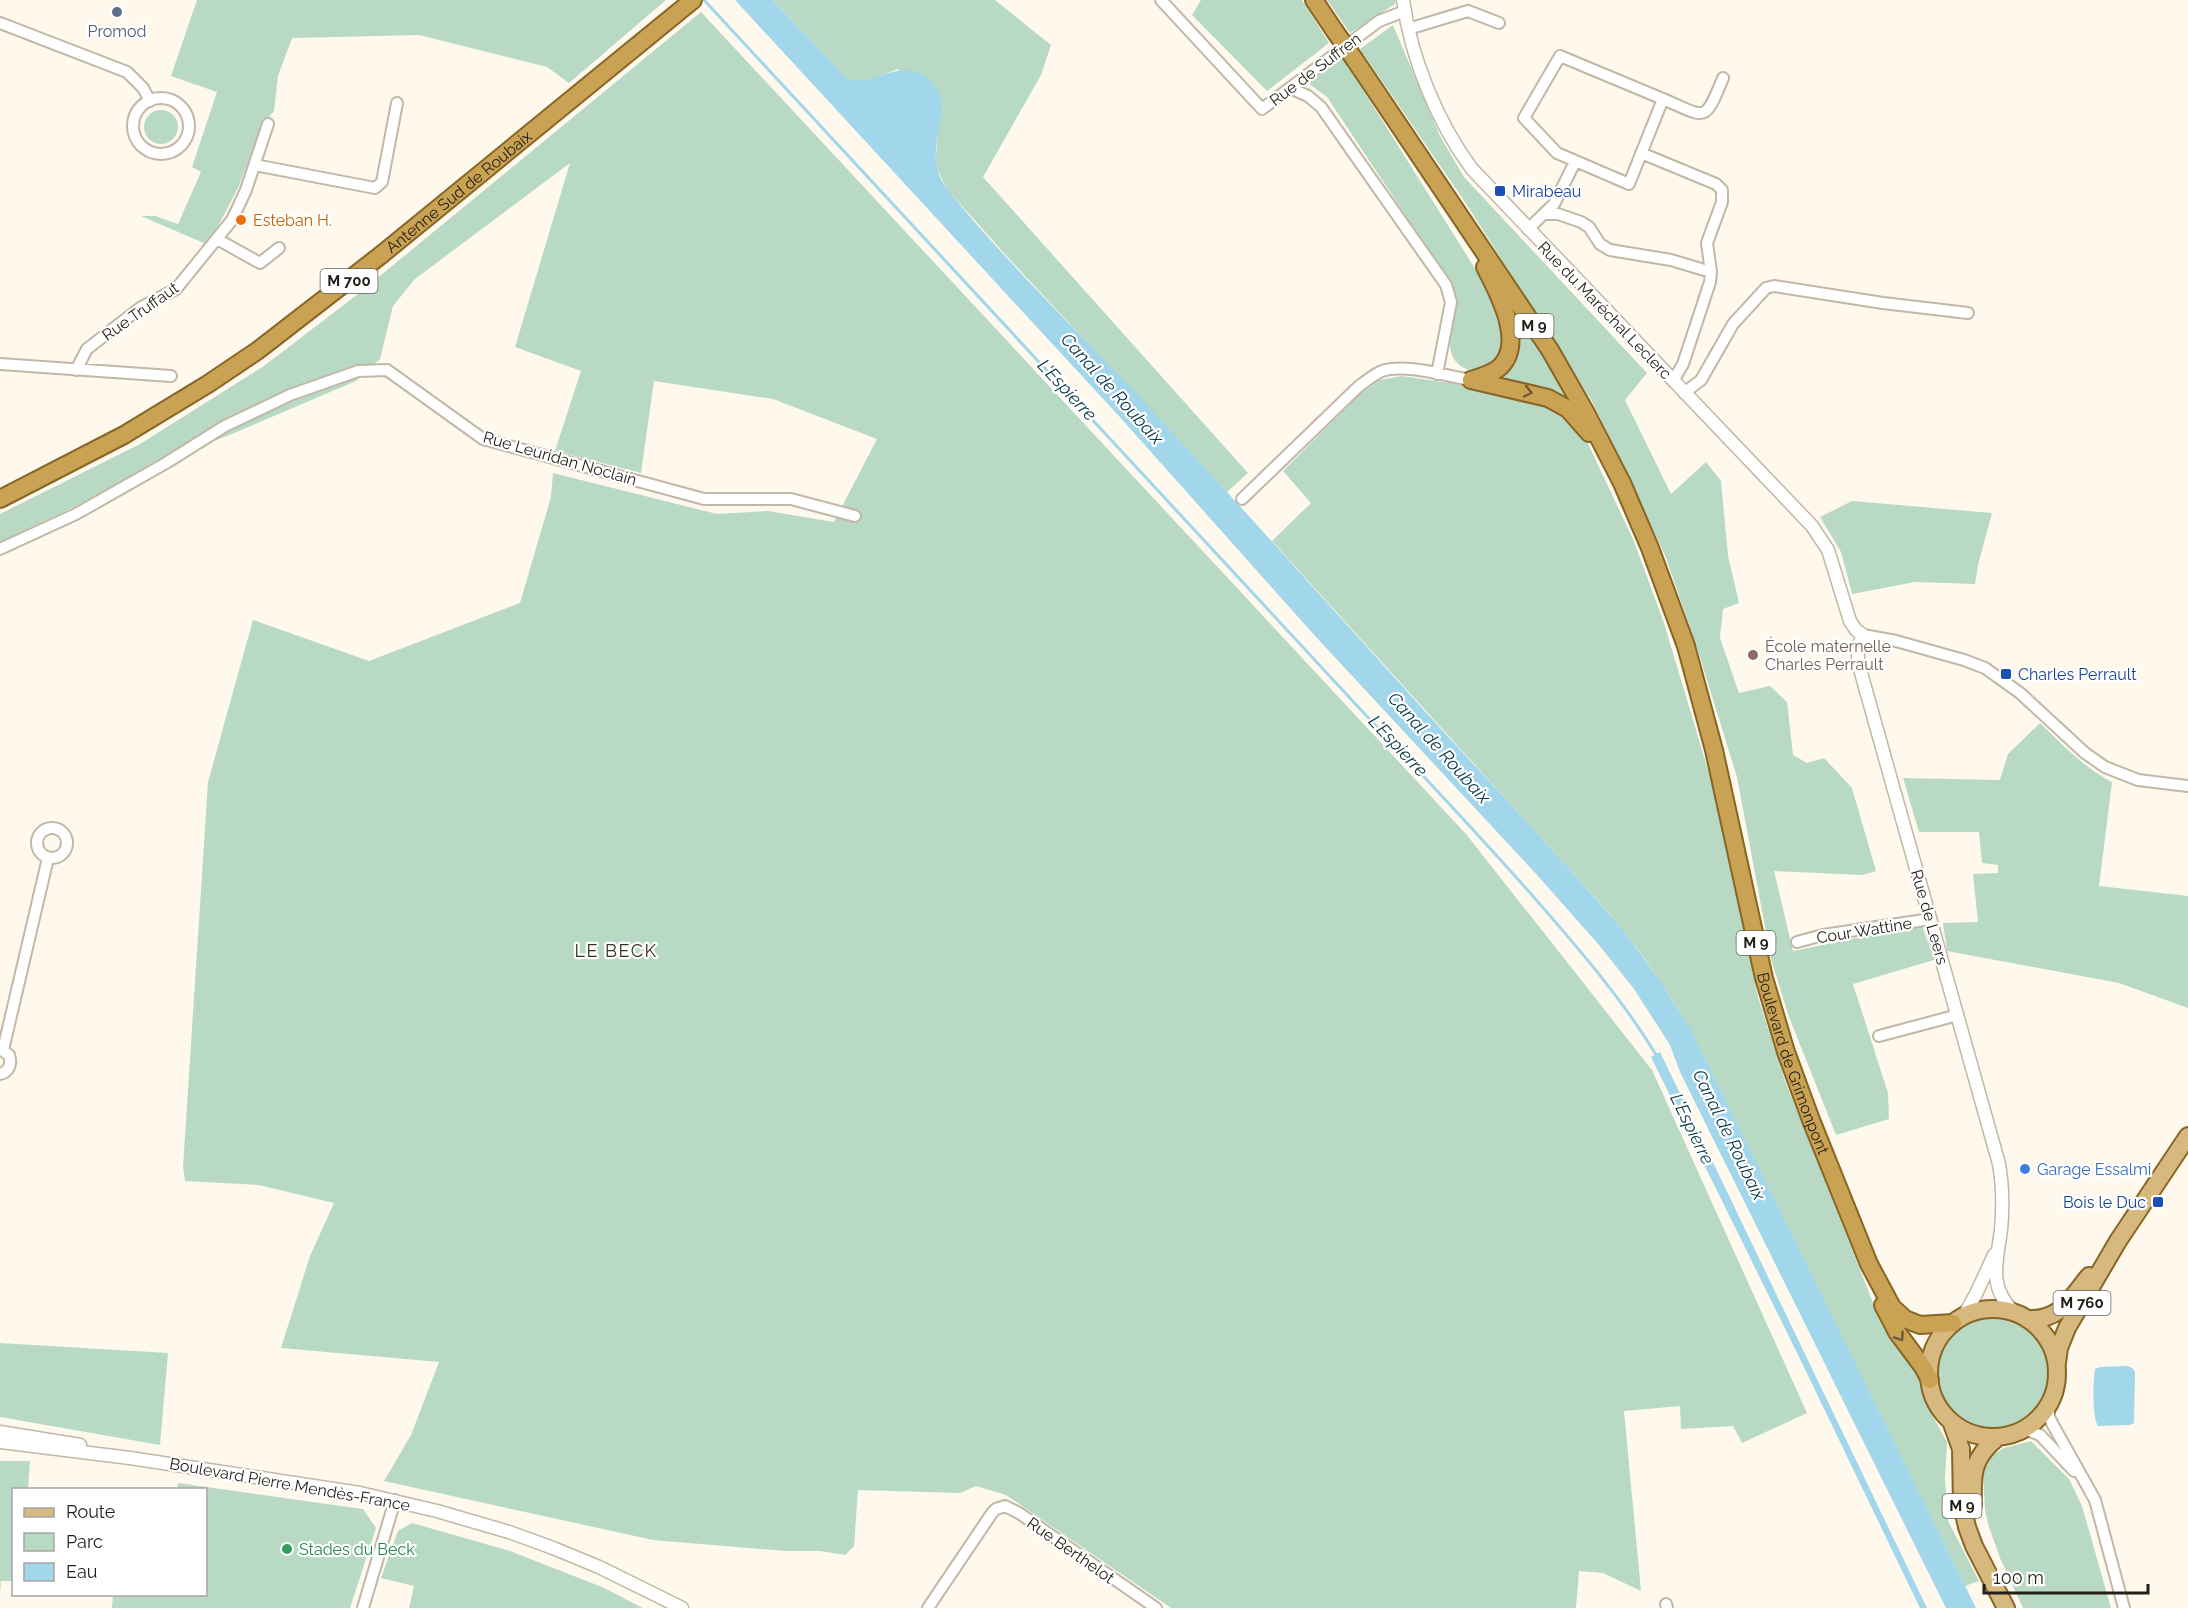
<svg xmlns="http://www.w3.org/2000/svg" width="2188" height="1608" font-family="Raleway,sans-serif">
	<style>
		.green { fill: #b8dac4 }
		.water { fill: #a2d6ea }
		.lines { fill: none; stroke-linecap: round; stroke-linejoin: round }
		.stream { stroke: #a2d6ea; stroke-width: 3 }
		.minor-casing { stroke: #c1b8a5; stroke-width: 14 }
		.tertiary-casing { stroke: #c1b8a5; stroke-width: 15 }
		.primary-casing { stroke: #876524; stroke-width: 20 }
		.trunk-casing { stroke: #876524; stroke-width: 20 }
		.minor { stroke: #fff; stroke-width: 10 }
		.tertiary { stroke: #fff; stroke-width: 12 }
		.primary { stroke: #d7b97f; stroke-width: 16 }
		.trunk { stroke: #caa254; stroke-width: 16 }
		.trunk-bridge-casing { stroke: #876524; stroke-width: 20; stroke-linecap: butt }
		.trunk-bridge { stroke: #caa254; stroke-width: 16 }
		.oneway { stroke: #6e5a33 }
		.service-dot { fill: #5c6f8a; stroke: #fff; stroke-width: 2 }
		.transit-dot { fill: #1a4fb4; stroke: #fff; stroke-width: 2 }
		.food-dot { fill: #e8710a; stroke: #fff; stroke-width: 2 }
		.education-dot { fill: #8d6e63; stroke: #fff; stroke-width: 2 }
		.shop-dot { fill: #3f7fe0; stroke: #fff; stroke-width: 2 }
		.leisure-dot { fill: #2e9e5b; stroke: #fff; stroke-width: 2 }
		.labels { text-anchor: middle; stroke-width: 4.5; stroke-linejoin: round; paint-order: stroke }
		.shield { fill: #fff; stroke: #65625d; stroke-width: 1.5 }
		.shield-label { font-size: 15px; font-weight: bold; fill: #231f18 }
		.service-label { font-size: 16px; fill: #4e5e75; stroke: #fff }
		.street-label { font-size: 16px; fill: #231f18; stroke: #fff }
		.transit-label { font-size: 16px; fill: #164399; stroke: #fff; text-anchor: start }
		.food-label { font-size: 16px; fill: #c56008; stroke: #fff; text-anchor: start }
		.education-label { font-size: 16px; fill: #785e54; stroke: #fff; text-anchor: start }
		.shop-label { font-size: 16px; fill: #366cbe; stroke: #fff; text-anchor: start }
		.leisure-label { font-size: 16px; fill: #27864d; stroke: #fff; text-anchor: start }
		.water-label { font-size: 18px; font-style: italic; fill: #093947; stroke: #fff }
		.neighbourhood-label { font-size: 18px; letter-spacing: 1.5px; fill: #383021; stroke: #fff }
	</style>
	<rect width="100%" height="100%" fill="#fef8ed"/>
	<path class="green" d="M197,0H666L569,83L547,67L419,35L292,38L278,76L274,111L261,127L239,186L218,226L206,244L141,216H155L178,224L201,172L192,167L217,92L171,76Z
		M773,0H995L1051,45L1041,75L983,177L1248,473L1227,492L1012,262L946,188L935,164L938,134L898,69C881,75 864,85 846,78Z
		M1201,0H1302L1329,43L1267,91L1192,15Z
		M1327,0H1395V4L1350,33Z
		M701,12L1466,834L1652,1070L1807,1413L1742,1443L1733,1426L1681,1429L1680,1406L1624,1411L1641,1591L1603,1573L1579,1571L1576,1608H1171L1006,1495L976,1486L960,1493L858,1490L854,1546L845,1555L820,1551H786L653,1540L384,1481L411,1435L439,1362L281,1348L310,1256L334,1203L259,1185L185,1181L183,1167L208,782L253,620L369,661L520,603L551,497L553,473L717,514L768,511L834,522L877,439L773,399L654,381L641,473L555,451L581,371L515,347L570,163L415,279L393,306L380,359L356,381L232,434L144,468L84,502L0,542V514L140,444L264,366L358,294Z
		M1393,25L1440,136L1464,177L1647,373L1625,400L1671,494L1706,462L1721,481L1728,556L1739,603L1723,609L1720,638L1739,693L1770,686L1787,702L1793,755L1807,763L1824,758L1852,788L1876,871L1863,875L1774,871L1793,951L1922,925L1934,960L1853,984L1888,1093L1889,1119L1836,1135L1789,1017L1771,959L1737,777L1698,651L1665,555L1593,403L1465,202L1360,49Z
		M1343,58L1486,286C1494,301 1502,316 1503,334C1504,352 1494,374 1473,371C1466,370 1458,365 1454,359C1445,345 1454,323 1455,308C1455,300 1454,293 1452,285L1327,97L1308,83Z
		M144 127a17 17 0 1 1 34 0a17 17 0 1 1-34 0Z
		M1512,309L1518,314L1563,386L1567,397L1565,399L1535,385L1500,381L1497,375Z
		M1402,376L1497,390L1562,411L1582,431L1633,539L1664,623L1711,780L1758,997L1785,1081L1874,1305L1915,1364L1926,1404L1947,1442L1945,1479L1948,1521L1979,1581L1965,1586L1698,1045C1672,994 1638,947 1601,904L1272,541L1311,503L1283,471L1360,394L1380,380Z
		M1852,501L1992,513L1978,565L1975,584L1915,582L1852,594L1841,552L1820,517Z
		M2040,723C2062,744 2084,768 2112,782L2099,886L2188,896V1008L2119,983L1947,951L1943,923L1978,922L1973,874L1998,873V865L1982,863L1979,832H1919L1903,778L2000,780L2008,754Z
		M1936 1373a57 57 0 1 1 114 0a57 57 0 1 1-114 0Z
		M0,1343L168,1353L160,1445L0,1417Z
		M2031,1441L2069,1479L2082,1506L2111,1608H2023L2000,1558L1989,1527L1985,1510L1983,1471L1990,1457L2004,1448Z
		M0,1461H30L28,1489L14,1490L13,1581H1L0,1593Z
		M178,1483L363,1509L376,1528L350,1608H112L113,1595L206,1594V1490L177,1489Z
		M412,1523L510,1551L602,1587L643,1608H409L414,1586L381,1578L398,1531Z"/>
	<path class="water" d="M735,0H773L846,78C876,89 903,52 932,82C960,112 916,150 948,190C1010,267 1083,336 1150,408C1245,511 1338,615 1432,719C1496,789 1561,858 1623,930L1661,982L1691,1030L1976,1608H1946L1680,1072L1670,1045L1634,989L1599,945L1538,876L1316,637L1118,415Z
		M1660,1052L1927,1608H1920L1802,1363L1651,1057Z
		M2127,1366L2132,1368L2135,1372L2134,1423L2130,1425L2098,1426C2092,1416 2093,1382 2095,1369L2100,1367Z"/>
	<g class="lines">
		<path class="stream" d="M704,0L1361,710C1419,771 1476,832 1532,895C1577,947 1623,999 1658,1058"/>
		<g class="minor-casing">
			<path id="minor" d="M1161,0L1262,109L1379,21L1405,11
				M0,23L127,72L143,88L150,101
				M1408,29L1468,11L1499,23
				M1560,56L1663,99L1629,184L1557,153L1524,118Z
				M1290,88L1308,96L1321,107L1446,285L1451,302L1437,374
				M133 126a28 28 0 1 1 56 0a28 28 0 1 1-56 0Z
				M1663,99C1706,117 1704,125 1723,78
				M1641,153L1716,184L1722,190V202L1707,243L1711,272
				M255,165L375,188L382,182L397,103
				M1544,214H1558L1581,222L1589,227L1600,244L1610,250L1671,260L1711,272L1710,282L1683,364L1673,381
				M1528,229L1554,204L1575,162
				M217,239L260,263L279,248
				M0,364L171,376
				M76,370L87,349L140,308L176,289L232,220L246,190L268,124
				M1684,393L1701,380L1733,324L1766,288L1774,286L1883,303L1968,313
				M1242,499L1358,387C1366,381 1373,375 1382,371C1405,363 1446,376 1471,380
				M0,549L76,514L166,463L225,426L290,395L358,371L387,370L483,439L704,499H791L855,516
				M1863,635L1896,641L1964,660L1985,668L2020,693L2085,753L2105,767L2138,780L2188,786
				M37 843a15 15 0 1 1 30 0a15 15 0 1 1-30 0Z
				M1797,942L1823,935L1931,919
				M1879,1036L1958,1015
				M0,1049L9,1055C12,1064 9,1072 0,1074
				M3,1050L48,858
				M2049,1405V1417L2053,1425L2095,1500L2124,1608
				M2024,1429L2040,1435L2074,1471
				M1666,1604L1667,1608
				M363,1608L395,1500
				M928,1608L992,1513L996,1509L1005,1506L1019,1513L1156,1608"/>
		</g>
		<g class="tertiary-casing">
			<path id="tertiary" d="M1403,0C1411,58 1437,122 1472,169L1812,526L1828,550L1850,621L1856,630L1863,635L1858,647V662L1999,1164C2003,1186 2003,1208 2001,1230C1997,1262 1987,1287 2015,1313
				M1963,1317L1976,1294L1994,1255
				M0,1432L80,1445
				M0,1442L130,1458L360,1493L437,1511L509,1532L553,1548L599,1567L682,1608"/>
		</g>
		<g class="primary-casing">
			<path id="primary" d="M1929 1373a64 64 0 1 1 128 0a64 64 0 1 1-128 0Z
				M2027,1319C2060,1321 2070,1299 2089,1276
				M2057,1363L2059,1348L2067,1328L2118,1241L2188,1136
				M1951,1421L1961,1449L1962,1505L1967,1527L1974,1546L2006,1608
				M1973,1505C1972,1473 1972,1458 1998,1437"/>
		</g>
		<g class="trunk-casing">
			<g id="trunk">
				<path d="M1314,0L1334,30"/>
				<path id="s1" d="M1355,60L1550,350L1586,413L1622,483L1650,548L1686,646L1714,750L1764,978L1786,1052L1811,1120L1869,1264L1892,1307L1905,1319L1920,1325L1953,1323"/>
				<path d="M1471,380C1481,377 1492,374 1500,367C1526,342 1497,291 1485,267"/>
				<path d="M1471,380L1548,398L1568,409L1589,433"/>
				<path id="s2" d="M0,499L124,435L208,384L257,351L381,255L693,0"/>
				<path d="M1883,1305L1897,1332L1923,1367L1930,1380"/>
			</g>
		</g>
		<use href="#minor" class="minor"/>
		<use href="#tertiary" class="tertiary"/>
		<use href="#primary" class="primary"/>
		<use href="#trunk" class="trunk"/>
		<g class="trunk-bridge-casing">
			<path id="trunk-bridge" d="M1334,30L1355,60"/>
		</g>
		<use href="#trunk-bridge" class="trunk-bridge"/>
	</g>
	<defs><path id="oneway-chevron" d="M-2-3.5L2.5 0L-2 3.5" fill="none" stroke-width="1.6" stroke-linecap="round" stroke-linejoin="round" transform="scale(1.5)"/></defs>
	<g class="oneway">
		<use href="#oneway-chevron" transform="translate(1528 392) rotate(12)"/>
		<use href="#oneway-chevron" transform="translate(1900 1337) rotate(56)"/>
	</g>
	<circle class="service-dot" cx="117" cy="12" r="6"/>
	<g class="transit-dot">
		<rect x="1494" y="185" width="12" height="12" rx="3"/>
		<rect x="2000" y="668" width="12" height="12" rx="3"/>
		<rect x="2152" y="1196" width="12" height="12" rx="3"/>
	</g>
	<circle class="food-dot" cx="241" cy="220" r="6"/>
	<circle class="education-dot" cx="1753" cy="655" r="6"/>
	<circle class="shop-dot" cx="2025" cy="1169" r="6"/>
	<circle class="leisure-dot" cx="287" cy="1549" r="6"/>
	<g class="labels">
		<g class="shield">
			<rect x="320.5" y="269" width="57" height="24" rx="4.5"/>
			<rect x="1514.5" y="314" width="39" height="24" rx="4.5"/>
			<rect x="1736.5" y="931" width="39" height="24" rx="4.5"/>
			<rect x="2053.5" y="1291" width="57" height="24" rx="4.5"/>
			<rect x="1942.5" y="1494" width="39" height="24" rx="4.5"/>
		</g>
		<g class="shield-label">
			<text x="349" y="286">M 700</text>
			<text x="1534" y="331">M 9</text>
			<text x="1756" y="948">M 9</text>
			<text x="2082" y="1308">M 760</text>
			<text x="1962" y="1511">M 9</text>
		</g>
		<g class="service-label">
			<text x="117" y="37">Promod</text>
		</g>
		<g class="street-label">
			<text transform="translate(1315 69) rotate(-37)" y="6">Rue de Suffren</text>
			<text dy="6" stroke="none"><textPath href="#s2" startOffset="554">Antenne Sud de Roubaix</textPath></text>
			<text transform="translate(1605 310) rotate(46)" y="6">Rue du Maréchal Leclerc</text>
			<text transform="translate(140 311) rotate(-35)" y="6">Rue Truffaut</text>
			<text transform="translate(560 458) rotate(16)" y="6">Rue Leuridan Noclain</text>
			<text transform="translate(1930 917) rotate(74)" y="6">Rue de Leers</text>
			<text transform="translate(1864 930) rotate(-9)" y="6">Cour Wattine</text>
			<text dy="6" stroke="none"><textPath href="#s1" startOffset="1107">Boulevard de Grimonpont</textPath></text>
			<text transform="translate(290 1484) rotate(10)" y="6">Boulevard Pierre Mendès-France</text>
			<text transform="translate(1071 1550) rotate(35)" y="6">Rue Berthelot</text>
		</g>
		<g class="transit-label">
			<text x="1512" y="197">Mirabeau</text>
			<text x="2018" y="680">Charles Perrault</text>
			<text x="2146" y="1208" text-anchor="end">Bois le Duc</text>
		</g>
		<g class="food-label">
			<text x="253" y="226">Esteban H.</text>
		</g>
		<g class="education-label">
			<text x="1765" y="652">École maternelle<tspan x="1765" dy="18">Charles Perrault</tspan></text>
		</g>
		<g class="shop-label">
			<text x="2037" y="1175">Garage Essalmi</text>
		</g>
		<g class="leisure-label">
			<text x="299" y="1555">Stades du Beck</text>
		</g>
		<g class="water-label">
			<text transform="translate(1112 389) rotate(48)" y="6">Canal de Roubaix</text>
			<text transform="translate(1067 390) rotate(47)" y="6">L'Espierre</text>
			<text transform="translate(1398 746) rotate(47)" y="6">L'Espierre</text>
			<text transform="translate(1439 748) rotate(48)" y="6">Canal de Roubaix</text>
			<text transform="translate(1692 1129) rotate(64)" y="6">L'Espierre</text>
			<text transform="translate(1729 1135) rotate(64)" y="6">Canal de Roubaix</text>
		</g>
		<g class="neighbourhood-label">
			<text x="616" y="957">LE BECK</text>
		</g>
	</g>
	<rect x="12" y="1488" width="195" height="108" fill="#ffffff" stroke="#a7a5a3" stroke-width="1.5"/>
	<rect x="24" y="1508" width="30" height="9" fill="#d7b97f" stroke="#a7a5a3" stroke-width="1.5"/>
	<text x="66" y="1518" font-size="18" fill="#231f18">Route</text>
	<rect x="24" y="1533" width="30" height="18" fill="#b8dac4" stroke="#a7a5a3" stroke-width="1.5"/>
	<text x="66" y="1548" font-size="18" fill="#231f18">Parc</text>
	<rect x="24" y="1563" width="30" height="18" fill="#a2d6ea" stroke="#a7a5a3" stroke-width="1.5"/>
	<text x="66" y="1578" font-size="18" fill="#231f18">Eau</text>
	<path d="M1984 1584v9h164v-9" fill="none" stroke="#231f18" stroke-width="3"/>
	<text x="1993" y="1584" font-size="18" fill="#231f18" stroke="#ffffff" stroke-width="4.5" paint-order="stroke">100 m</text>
</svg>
